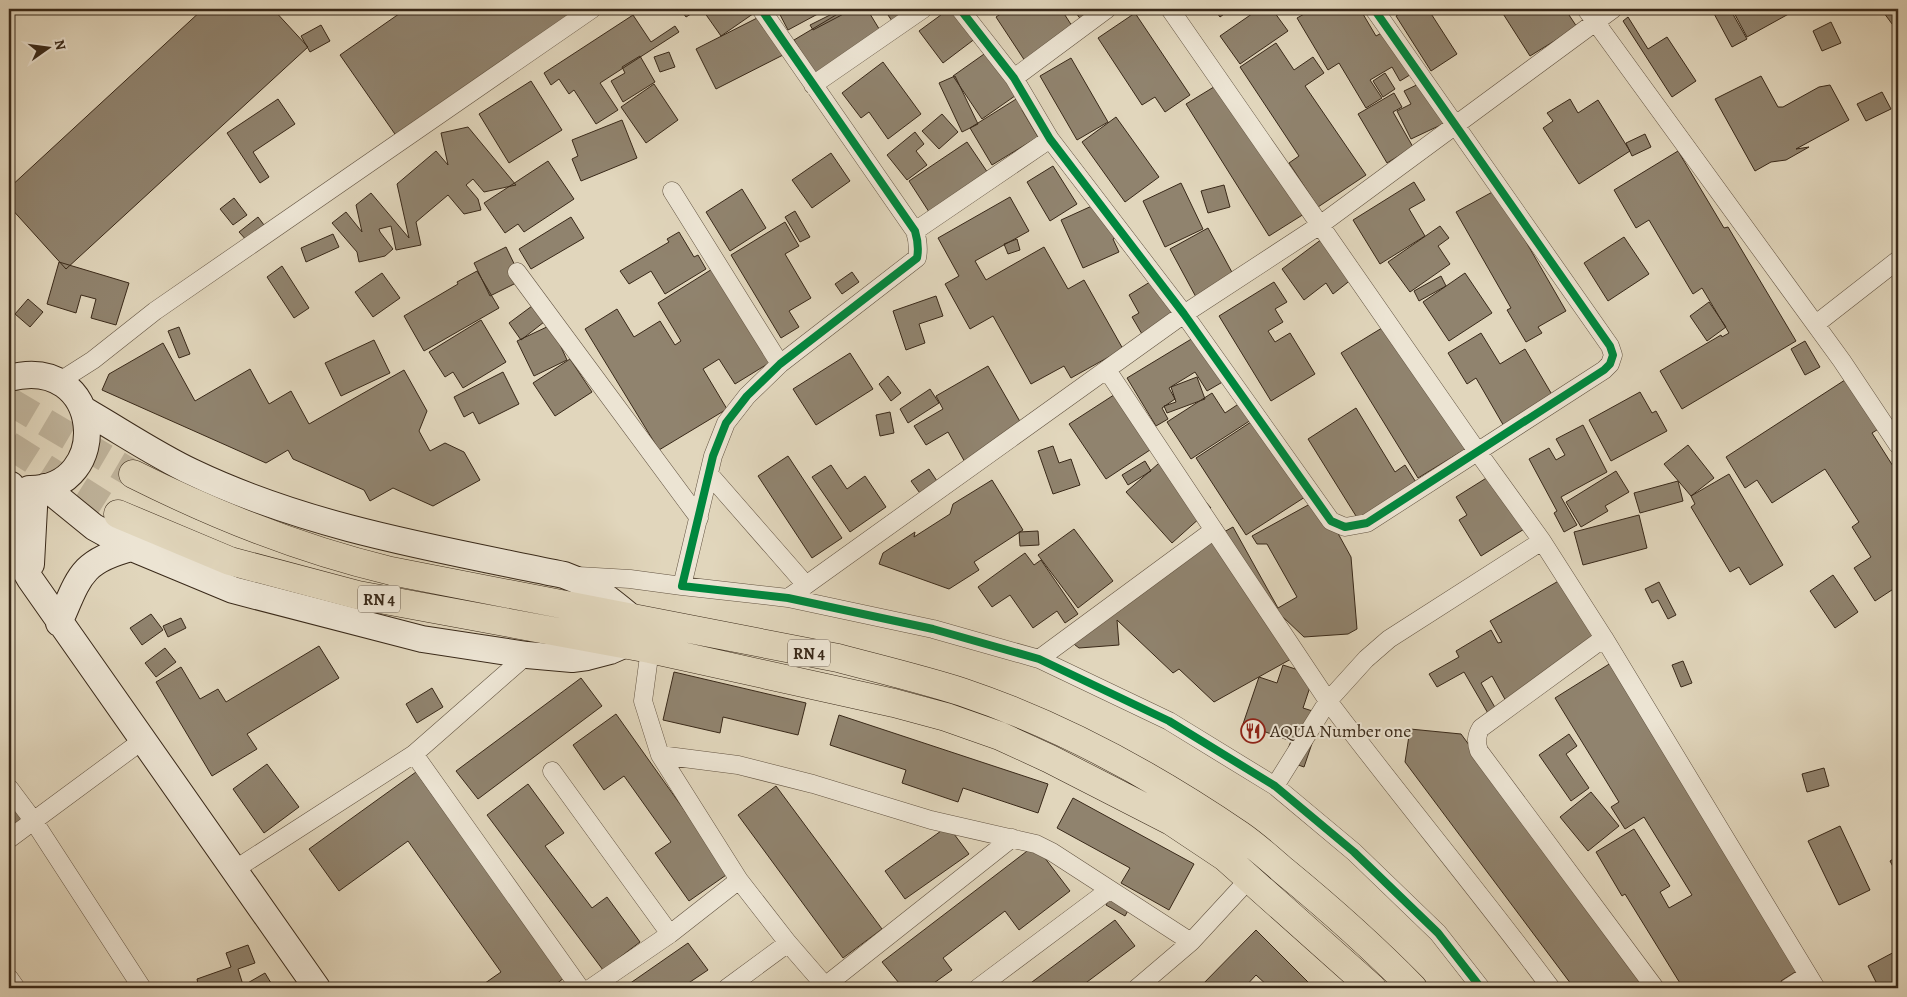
<svg xmlns="http://www.w3.org/2000/svg" width="1907" height="997" font-family="Alegreya,serif">
	<style>
		.building { fill: #90836e; stroke: #392919 }
		.lines { fill: none; stroke-linecap: round; stroke-linejoin: round }
		.trunk-tunnel { stroke: #bfb39b; stroke-width: 28; stroke-dasharray: 28 14; stroke-linecap: butt }
		.minor-casing { stroke: #635442; stroke-width: 19 }
		.secondary-casing { stroke: #392919; stroke-width: 28 }
		.trunk-casing { stroke: #392919; stroke-width: 29 }
		.minor { stroke: #ece4d3; stroke-width: 18 }
		.secondary { stroke: #ece4d3; stroke-width: 26 }
		.trunk { stroke: #e1d6bc; stroke-width: 28 }
		.cycleway-casing { stroke: #ece4d3; stroke-width: 11 }
		.cycleway { stroke: #00873e; stroke-width: 8 }
		.labels { text-anchor: middle; stroke-width: 4; stroke-linejoin: round; paint-order: stroke }
		.shield { fill: #ece4d3; stroke: #6f6151; stroke-width: 1 }
		.shield-label { font-size: 16px; font-weight: bold; fill: #392919 }
		.poi-label { font-size: 18px; fill: #392919; stroke: #ece4d3; text-anchor: start }
	</style>
	<rect width="100%" height="100%" fill="#e1d6bc"/>
	<filter id="stains"><feTurbulence type="fractalNoise" baseFrequency=".004" numOctaves="4"/><feColorMatrix values="0 0 0 0 .2 0 0 0 0 .09 0 0 0 0 .02 0 0 0 .5 -.17"/></filter>
	<radialGradient id="worn" r=".72"><stop offset=".6" stop-color="#630" stop-opacity="0"/><stop offset="1" stop-color="#630" stop-opacity=".3"/></radialGradient>
	<path class="building" d="M203,9H273L308,47L66,269L9,206V188Z
		M406,9H578L397,137L340,55Z
		M680,9H699L686,17Z
		M702,9H760L721,36Z
		M777,9H827L788,30Z
		M834,9H853L813,30L810,25L836,12Z
		M846,9H867L884,37L816,77L794,40Z
		M884,9H923L896,27Z
		M949,9H955L976,38L943,63L919,31Z
		M990,9H1001L994,14Z
		M1008,9H1061L1074,29L1025,61L996,17Z
		M1073,9H1099L1082,21Z
		M1214,9H1231L1220,17Z
		M1259,9H1272L1288,31L1240,64L1220,36Z
		M1313,9H1360L1376,36L1387,30L1413,73L1400,81L1392,67L1370,80L1382,98L1366,108L1339,63L1328,70L1297,18Z
		M1407,9H1428L1457,54L1431,71L1396,16Z
		M1500,9H1565L1577,27L1530,56Z
		M1715,9H1730L1747,39L1732,47L1712,10Z
		M1732,9H1792L1794,11L1747,37Z
		M1881,9H1898V32Z
		M1135,13L1190,95L1165,112L1155,97L1142,105L1098,38Z
		M633,15L651,42L675,26L679,32L600,83L618,110L596,124L574,90L569,94L559,79L551,85L544,73Z
		M763,15L783,55L716,89L696,49Z
		M1628,17L1648,49L1667,37L1696,81L1672,97L1623,21Z
		M1831,22L1841,43L1822,51L1813,31Z
		M321,25L330,41L310,52L301,36Z
		M1276,43L1294,70L1313,57L1324,73L1305,86L1366,175L1318,207L1289,163L1299,156L1240,67Z
		M669,52L675,67L660,72L654,57Z
		M987,52L1022,91L982,119L953,76Z
		M640,56L655,82L623,102L611,81L625,73L622,67Z
		M1071,58L1108,122L1077,140L1040,76Z
		M883,62L921,114L888,139L869,112L861,118L842,93Z
		M1385,73L1395,89L1383,97L1373,81Z
		M955,76L978,124L962,132L939,83Z
		M1761,76L1778,107H1783L1819,87L1830,85L1849,120L1796,149L1809,147L1786,160L1771,162L1755,171L1715,99Z
		M531,81L562,130L509,163L479,114Z
		M1425,81L1445,123L1411,139L1397,111L1411,104L1404,91Z
		M1222,82L1304,214L1269,236L1186,104Z
		M654,84L678,120L646,143L621,107Z
		M1882,92L1891,109L1866,121L1857,104Z
		M1394,93L1402,107L1393,112L1413,147L1387,163L1358,114Z
		M1021,96L1028,107L1022,110L1038,137L992,165L970,128Z
		M278,99L295,124L253,152L269,177L260,183L227,133Z
		M1570,99L1578,113L1598,100L1630,151L1579,184L1543,128L1553,121L1547,113Z
		M942,114L958,132L939,149L922,131Z
		M1116,117L1159,177L1125,202L1082,142Z
		M622,120L637,158L581,181L572,159L578,156L572,140Z
		M468,127L516,185L484,192L473,179L466,185L478,199L481,210L464,214L448,195L416,222L421,245L396,250L391,226L379,229L380,232L393,249L385,256L359,262L357,252L332,223L346,212L362,232L356,205L371,193L409,238L397,184L436,151L448,165L441,133Z
		M915,132L924,144L916,151L927,165L907,180L887,155Z
		M1645,134L1651,147L1632,156L1626,143Z
		M967,142L990,176L931,215L909,181Z
		M1678,151L1724,228L1728,227L1796,341L1682,409L1660,371L1721,335L1722,337L1729,333L1702,288L1693,294L1649,220L1636,228L1614,190Z
		M831,153L850,181L812,208L792,180Z
		M548,161L574,199L524,232L518,224L505,233L484,203Z
		M1053,166L1077,204L1050,221L1027,182Z
		M1414,182L1425,200L1409,209L1425,236L1380,264L1353,220Z
		M1181,183L1203,229L1165,247L1143,201Z
		M1224,185L1230,207L1208,213L1201,191Z
		M742,189L766,228L730,251L706,212Z
		M1496,190L1566,311L1538,327L1542,333L1526,342L1507,310L1511,308L1456,212Z
		M1010,197L1029,231L975,261L986,280L1044,247L1068,289L1084,280L1123,349L1071,378L1064,366L1031,384L993,316L970,329L945,284L959,276L938,238Z
		M234,198L247,215L233,225L220,209Z
		M1105,200L1121,235L1113,239L1119,252L1083,268L1061,220Z
		M795,211L810,237L800,242L785,217Z
		M258,217L267,229L249,243L239,232Z
		M571,217L584,238L531,269L519,249Z
		M785,222L799,246L785,254L811,298L789,311L799,327L781,338L731,255Z
		M1440,226L1449,238L1438,246L1450,264L1410,292L1388,262Z
		M1208,228L1234,276L1196,297L1170,249Z
		M679,232L694,257L698,255L706,269L665,294L651,271L629,284L620,271L669,242L667,239Z
		M333,234L339,247L306,262L301,248Z
		M1624,237L1649,274L1608,301L1584,263Z
		M1017,239L1020,250L1008,254L1004,244Z
		M1322,239L1352,279L1333,294L1326,283L1304,300L1282,269Z
		M506,247L522,280L490,296L474,263Z
		M59,262L129,283L116,325L91,318L96,299L81,295L76,313L47,304Z
		M282,266L309,308L294,318L267,277Z
		M717,266L774,360L735,384L719,359L703,369L727,409L659,450L585,329L617,309L634,337L660,321L675,345L681,341L658,303Z
		M477,271L499,308L424,351L404,316L458,284L457,282Z
		M852,272L859,282L842,294L835,284Z
		M382,273L400,298L373,317L355,292Z
		M1465,273L1492,313L1449,341L1423,302Z
		M1441,276L1446,286L1419,301L1414,291Z
		M1158,277L1179,312L1142,334L1132,317L1139,313L1129,295Z
		M1274,282L1287,302L1275,309L1283,322L1268,331L1275,342L1290,333L1315,374L1271,401L1219,316Z
		M936,296L943,316L919,324L925,343L906,350L893,311Z
		M28,299L43,312L30,327L15,314Z
		M1709,302L1726,327L1707,341L1690,316Z
		M532,306L544,322L521,340L509,323Z
		M481,320L506,362L463,388L453,372L445,377L429,352Z
		M1395,320L1472,445L1418,478L1341,353Z
		M551,325L567,360L534,376L517,341Z
		M179,327L190,354L179,358L168,331Z
		M1481,333L1500,364L1525,349L1554,398L1505,428L1476,378L1467,384L1448,353Z
		M1198,335L1226,380L1207,391L1195,372L1169,388L1175,399L1162,408L1168,419L1156,426L1127,378Z
		M374,340L390,373L341,396L325,363Z
		M1805,341L1820,367L1805,375L1791,349Z
		M163,343L195,401L250,369L269,404L291,391L309,424L404,370L427,411L419,431L430,451L445,443L464,452L480,480L433,506L393,488L370,501L364,490L293,459L288,450L266,463L102,390L109,374Z
		M850,353L873,389L816,425L793,389Z
		M570,359L592,392L555,416L533,383Z
		M988,366L1022,425L966,464L948,432L926,445L914,426L943,409L936,396Z
		M503,372L519,404L479,424L473,412L464,417L454,397Z
		M888,376L901,393L891,401L879,384Z
		M1197,377L1205,399L1167,413L1164,406L1176,402L1171,387Z
		M1848,378L1880,428L1872,433L1898,474V586L1875,601L1854,568L1871,557L1852,527L1859,522L1825,469L1772,503L1757,480L1745,488L1726,457Z
		M930,389L939,403L908,423L900,409Z
		M1120,391L1156,446L1106,479L1069,424Z
		M1640,392L1652,413L1656,411L1667,431L1611,461L1589,420Z
		M1212,393L1225,413L1240,403L1251,420L1191,459L1167,422Z
		M1356,408L1395,472L1405,465L1419,487L1361,524L1308,439Z
		M890,412L894,433L880,436L876,415Z
		M1254,420L1305,497L1246,535L1196,458Z
		M1583,425L1607,472L1561,497L1577,525L1564,532L1554,513L1557,511L1529,459L1549,448L1556,460L1565,455L1556,439Z
		M1688,445L1714,478L1691,496L1664,464Z
		M1053,446L1059,463L1071,459L1080,485L1053,494L1038,451Z
		M788,456L842,538L812,558L758,476Z
		M1166,457L1211,508L1172,543L1126,492Z
		M1145,461L1151,471L1128,485L1122,475Z
		M831,465L847,489L865,476L886,507L850,532L812,477Z
		M929,469L939,484L922,496L911,481Z
		M1616,471L1629,492L1605,506L1608,511L1581,527L1566,502Z
		M1496,472L1529,526L1481,556L1459,520L1467,515L1456,497Z
		M1729,474L1783,565L1750,585L1739,567L1730,572L1691,507L1695,504L1691,496Z
		M992,480L1023,530L974,562L979,570L949,589L879,564L883,553L915,532L914,537L950,514L953,504Z
		M1678,481L1683,501L1640,513L1634,493Z
		M1319,499L1351,557L1357,629L1348,634L1304,637L1283,617L1271,623L1291,659L1214,702L1179,669L1173,673L1117,620L1119,645L1079,648L1070,641L1213,538L1233,527L1278,608L1297,597L1267,544H1257L1252,536Z
		M1639,515L1647,548L1583,565L1574,532Z
		M1074,529L1113,581L1078,608L1038,555Z
		M1038,531L1039,545L1020,546L1019,532Z
		M1025,553L1034,565L1041,560L1078,614L1065,623L1057,611L1033,628L1010,595L992,607L978,587Z
		M1833,575L1858,612L1835,628L1810,591Z
		M1567,576L1602,636L1507,703L1492,676L1481,683L1497,711L1489,715L1464,672L1437,687L1429,674L1459,657L1456,651L1491,630L1498,643L1502,642L1490,621Z
		M1659,582L1676,615L1668,619L1658,600L1652,603L1645,589Z
		M151,614L163,630L142,645L130,628Z
		M181,618L186,628L168,637L163,626Z
		M319,646L339,678L247,734L257,749L212,776L156,682L181,667L200,699L218,689L226,702Z
		M165,648L176,662L156,677L145,663Z
		M1614,661L1800,969L1781,981L1784,986L1781,988H1683L1625,894L1622,896L1596,852L1634,829L1670,886L1660,892L1669,908L1692,895L1644,817L1625,829L1611,807L1619,802L1555,698Z
		M1683,661L1692,683L1681,687L1672,665Z
		M1283,665L1314,675L1303,708L1322,714L1304,767L1284,760L1291,741L1243,724L1259,677L1277,683Z
		M674,672L806,703L798,735L723,717L720,733L663,720Z
		M581,678L602,706L478,799L456,771Z
		M432,688L443,707L417,723L406,704Z
		M616,714L729,873L689,901L655,853L671,842L624,776L604,790L573,745Z
		M839,715L1048,784L1038,813L963,788L958,802L902,783L906,770L830,745Z
		M1410,729L1461,734L1648,988H1574L1405,762Z
		M1569,734L1577,746L1566,754L1589,788L1571,801L1539,755Z
		M267,764L299,807L264,833L233,789Z
		M1824,768L1829,786L1807,792L1802,774Z
		M416,772L564,978L551,988H478L501,972L408,841L339,891L309,849Z
		M528,784L564,833L545,846L592,908L607,897L640,942L603,970L487,815Z
		M776,786L882,929L843,958L738,815Z
		M9,791L29,826L9,837Z
		M1591,792L1619,826L1588,851L1560,817Z
		M1073,798L1194,864L1169,910L1121,883L1130,868L1057,828Z
		M948,826L969,854L905,899L885,871Z
		M1840,826L1870,890L1839,905L1808,841Z
		M1035,845L1070,891L1019,930L1005,911L943,958L952,970L927,988H903L882,962Z
		M1898,856V876L1890,861Z
		M1111,896L1130,907L1125,916L1106,905Z
		M1115,920L1135,946L1079,988H1024Z
		M1256,930L1314,988H1270L1256,975L1244,988H1199Z
		M1898,930V944L1893,933Z
		M688,943L708,970L681,988H632L629,984Z
		M248,945L255,963L238,969L244,988H185L198,984L197,979L231,967L226,953Z
		M1898,950V988H1879L1868,966Z
		M265,973L274,988H239Z"/>
	<g class="lines">
		<path class="trunk-tunnel" d="M9,401L133,474
			M9,445L118,514"/>
		<g class="minor-casing">
			<path id="minor" d="M761,9L915,231C918,241 919,248 917,258L780,364L747,396L726,423L713,456L682,586L788,598L933,629L1039,659L1169,721L1275,786L1354,852L1438,933L1481,988
				M960,9L1014,78L1050,139L1184,314L1331,521L1345,527L1367,523L1604,370L1610,364L1613,355L1610,346L1374,9
				M1170,9L1477,451L1542,541L1604,638L1816,988
				M1586,9L1842,361L1898,445
				M1014,78L1107,9
				M813,85L923,9
				M672,191L780,364
				M915,231L1050,139
				M517,272L699,518
				M1816,324L1898,260
				M1107,370L1328,701L1275,786
				M60,381L93,360L155,311L592,9
				M709,474L806,585
				M1542,541L1389,639L1366,659L1328,701C1401,798 1479,891 1551,988
				M578,576L630,579L682,586
				M788,598L1184,314L1320,225L1613,9
				M1604,638L1481,728C1476,736 1476,742 1479,751L1655,988
				M650,649L643,701L660,755L739,880L788,943L827,988
				M1039,659L1214,530
				M414,754L580,988
				M660,755L738,765L813,784L931,820L1036,844L1052,852L1191,942L1250,878
				M552,771L670,934
				M9,788L33,820L142,988
				M9,839L143,740
				M234,870L414,754L527,655
				M9,978L16,988
				M825,986L1012,838
				M591,988L670,934L739,880
				M727,988L788,943
				M978,988L1109,890
				M1137,988L1191,942
				M1788,988L1808,975"/>
		</g>
		<g class="secondary-casing">
			<path id="secondary" d="M9,378C104,353 114,490 29,489
				M84,410C119,430 156,455 192,472C309,528 439,549 564,575C594,586 609,599 633,619
				M11,485L10,509L11,516L23,567L30,579L317,988
				M45,487L94,527L132,548L233,590L422,639L527,655L572,659L587,657L610,651L626,644
				M31,564L35,489
				M59,623C79,578 80,561 132,548"/>
		</g>
		<g class="trunk-casing">
			<path id="trunk" d="M133,474C217,516 299,549 391,571L838,658C879,669 921,679 962,692C1060,725 1155,777 1240,835C1256,846 1270,859 1284,871C1329,908 1373,947 1413,988
				M118,514L230,561L358,595L650,649L894,703L946,717L1000,736L1050,759L1171,821L1225,857L1372,988"/>
		</g>
		<use href="#minor" class="minor"/>
		<use href="#secondary" class="secondary"/>
		<use href="#trunk" class="trunk"/>
		<g class="cycleway-casing">
			<path id="cycleway" d="M761,9L915,231C918,241 919,248 917,258L780,364L747,396L726,423L713,456L682,586L788,598L933,629L1039,659L1169,721L1275,786L1354,852L1438,933L1481,988
				M960,9L1014,78L1050,139L1184,314L1331,521L1345,527L1367,523L1604,370L1610,364L1613,355L1610,346L1374,9"/>
		</g>
		<use href="#cycleway" class="cycleway"/>
	</g>
	<defs>
		<g id="restaurant-ring" transform="scale(1.25)"><circle r="9.5" fill="#ece4d3" stroke="#8f2418" stroke-width="1.5"/><path d="M-5-6h1v4h1v-4h1v4h1v-4h1v5L-1.5 .5V6h-2V.5L-5-1ZM5-6V6H3V1.5H1.5Q1.5-4 5-6Z" fill="#8f2418"/></g>
	</defs>
	<g fill-rule="evenodd">
		<use href="#restaurant-ring" x="1253" y="731"/>
	</g>
	<g class="labels">
		<g class="shield">
			<rect x="358" y="585.5" width="42" height="27" rx="4"/>
			<rect x="788" y="639.5" width="42" height="27" rx="4"/>
		</g>
		<g class="shield-label">
			<text x="379" y="605">RN 4</text>
			<text x="809" y="659">RN 4</text>
		</g>
		<g class="poi-label">
			<text x="1270" y="737">AQUA Number one</text>
		</g>
	</g>
	<rect width="1907" height="997" fill="none" stroke="#e1d6bc" stroke-width="30"/>
	<rect x="10" y="10" width="1887" height="977" fill="none" stroke="#392919" stroke-width="2.5"/>
	<rect x="15" y="15" width="1877" height="967" fill="none" stroke="#392919"/>
	<g transform="translate(48 48) rotate(76)" stroke="#ece4d3" stroke-width="4" paint-order="stroke">
	<path d="M0-4L9 19L0 12L-9 19Z" fill="#392919"/>
	<text y="-8" font-size="14" font-weight="bold" text-anchor="middle" fill="#392919">N</text>
	</g>
	<rect width="100%" height="100%" filter="url(#stains)"/>
	<rect width="100%" height="100%" fill="url(#worn)"/>
</svg>
